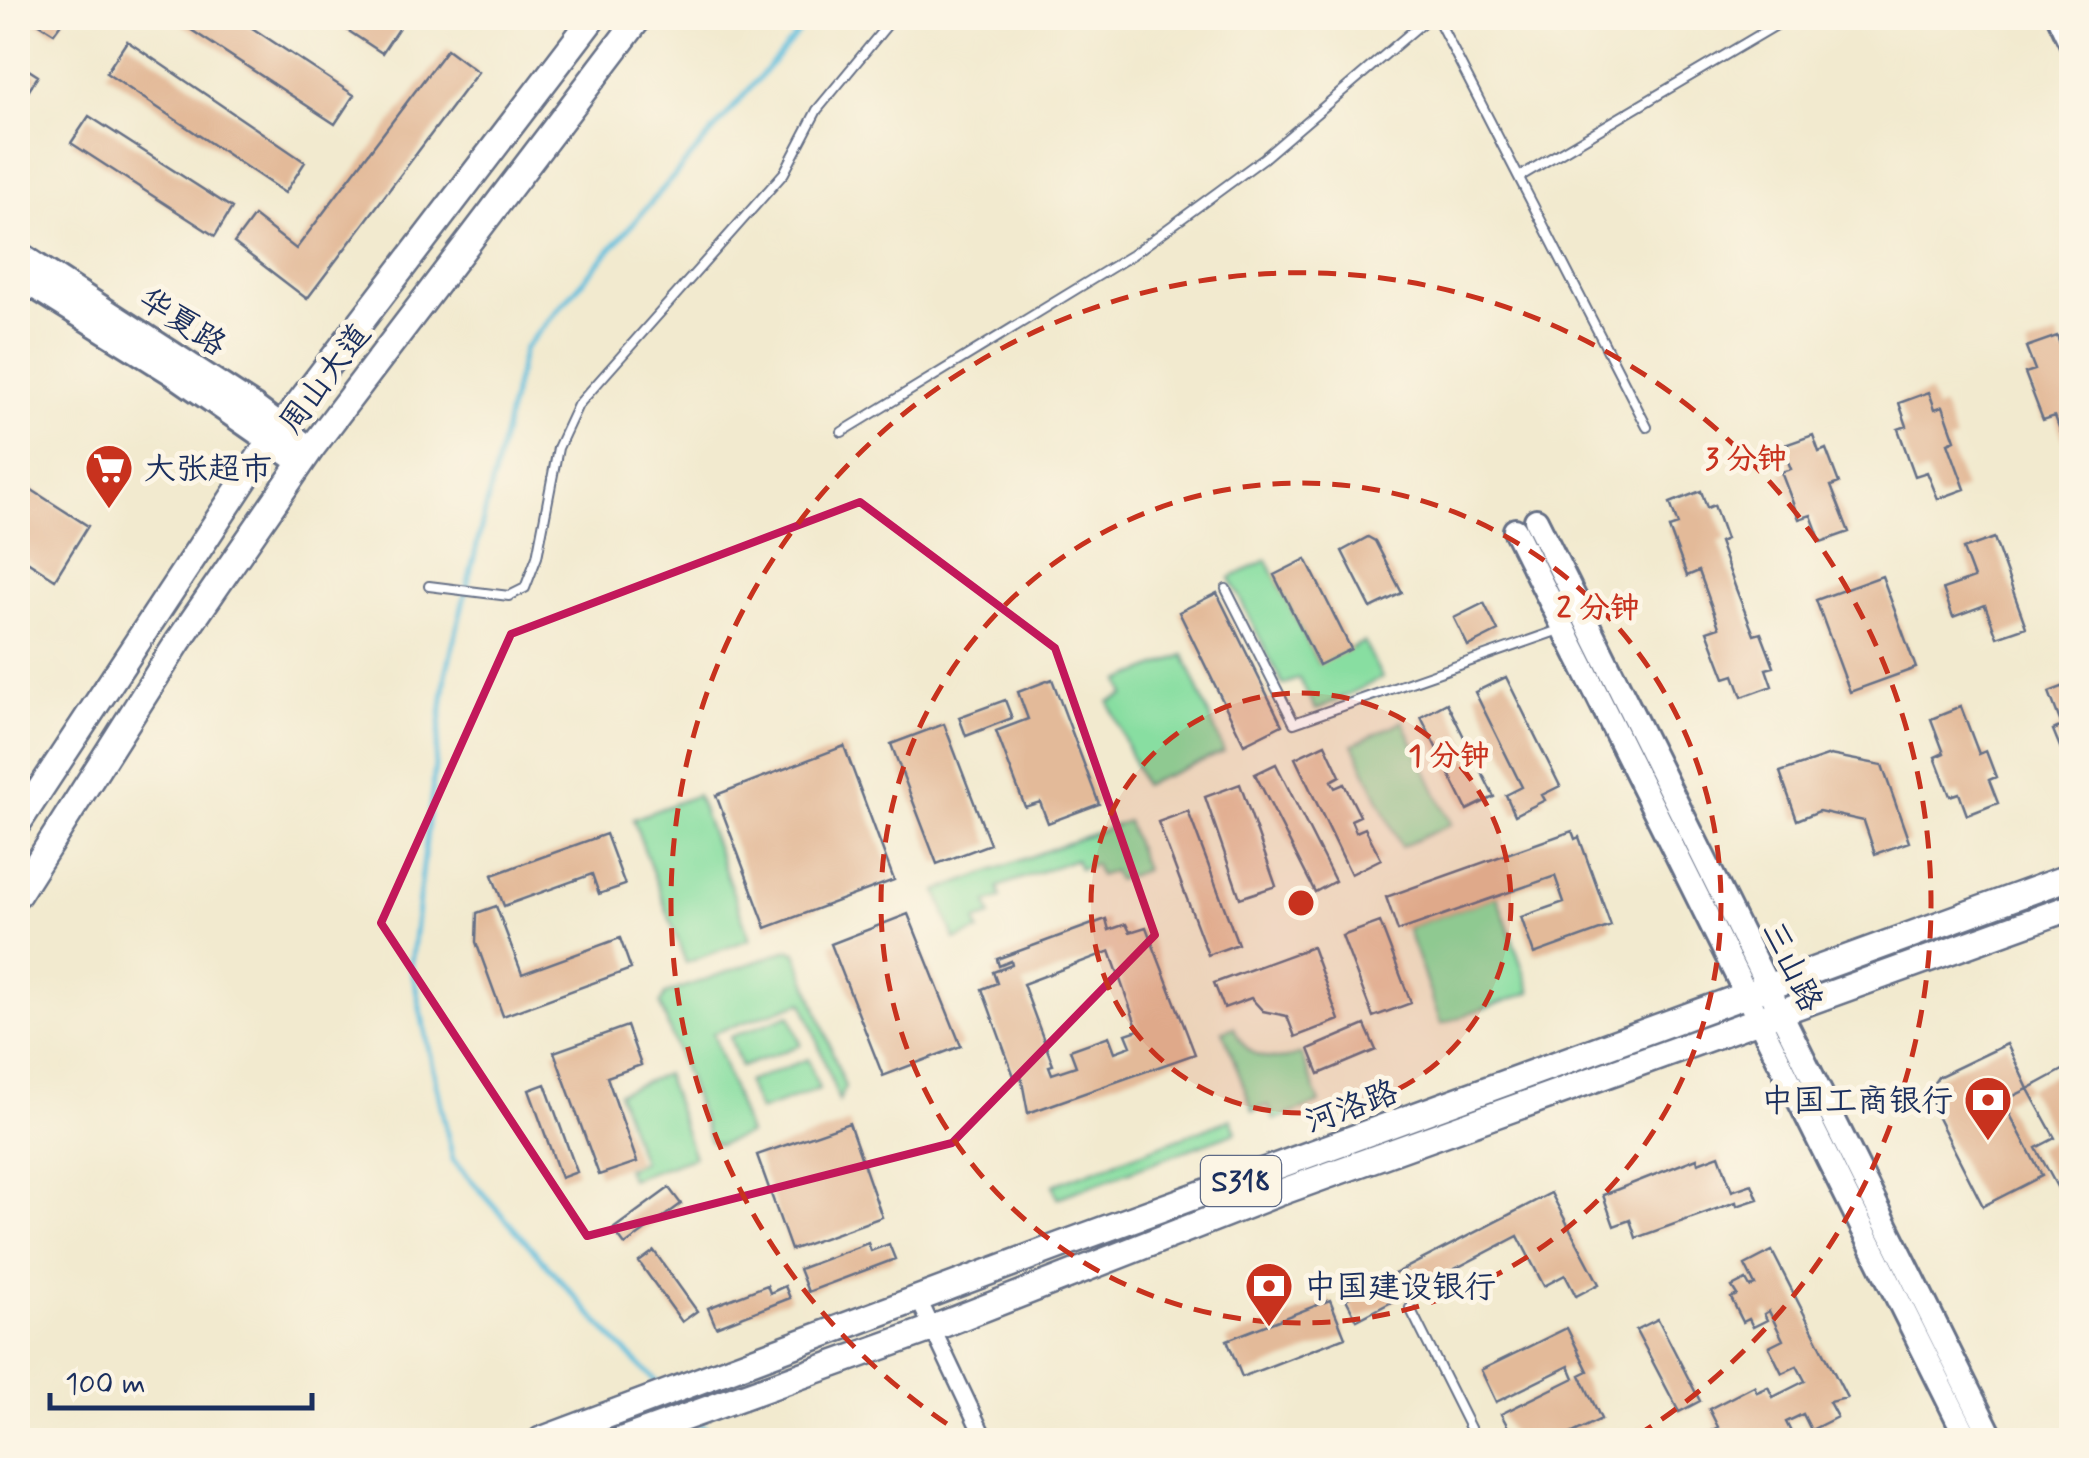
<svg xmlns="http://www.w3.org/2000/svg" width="2089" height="1458" font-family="Mynerve,'LXGW WenKai TC',sans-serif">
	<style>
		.green { fill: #88dea1; stroke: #528680; stroke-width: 2.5 }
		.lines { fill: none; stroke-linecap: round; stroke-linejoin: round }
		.stream { stroke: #5ebedd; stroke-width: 5 }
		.building { fill: #e3ba99; fill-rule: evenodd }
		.lane-casing { stroke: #667086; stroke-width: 12 }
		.street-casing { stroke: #667086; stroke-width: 20 }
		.secondary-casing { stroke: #667086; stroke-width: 28 }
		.primary-casing { stroke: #667086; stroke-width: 30 }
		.lane { stroke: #fff; stroke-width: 8 }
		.street { stroke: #fff; stroke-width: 15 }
		.secondary { stroke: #fff; stroke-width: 22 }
		.primary { stroke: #fff; stroke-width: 25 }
		.marked { fill: none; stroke: #c2185b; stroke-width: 8; stroke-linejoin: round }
		.ring { fill: none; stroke: #c8321e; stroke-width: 5; stroke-dasharray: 18 12 }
		.labels { text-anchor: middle; stroke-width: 10; stroke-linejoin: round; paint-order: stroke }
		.shield { fill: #fcf5e5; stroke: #5e6a86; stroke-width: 2.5 }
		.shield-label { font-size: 30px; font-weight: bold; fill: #1b2f5e }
		.street-label { font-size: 32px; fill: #1b2f5e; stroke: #fcf5e5 }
		.poi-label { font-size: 32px; fill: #1b2f5e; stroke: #fcf5e5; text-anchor: start }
		.centre { fill: #c8321e; stroke: #fcf5e5; stroke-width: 5 }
		.ring-label { font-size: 30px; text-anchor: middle; font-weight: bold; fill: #c8321e; stroke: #fcf5e5; stroke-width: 10; stroke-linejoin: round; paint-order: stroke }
	</style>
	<rect width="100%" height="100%" fill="#fcf5e5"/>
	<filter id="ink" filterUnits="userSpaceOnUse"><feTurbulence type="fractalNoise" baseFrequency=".01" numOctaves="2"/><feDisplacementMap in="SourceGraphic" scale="20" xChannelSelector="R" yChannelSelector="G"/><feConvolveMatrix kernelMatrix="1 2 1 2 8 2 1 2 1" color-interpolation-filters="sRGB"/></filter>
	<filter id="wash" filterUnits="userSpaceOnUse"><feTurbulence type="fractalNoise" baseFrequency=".0048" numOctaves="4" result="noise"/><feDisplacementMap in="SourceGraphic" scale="40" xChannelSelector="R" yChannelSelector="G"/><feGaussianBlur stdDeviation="2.25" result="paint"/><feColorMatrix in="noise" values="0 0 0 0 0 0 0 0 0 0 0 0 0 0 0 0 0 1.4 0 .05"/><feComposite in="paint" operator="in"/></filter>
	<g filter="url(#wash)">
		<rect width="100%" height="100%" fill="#f2eacf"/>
		<path class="green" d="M1267,560L1318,664L1364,642L1382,678L1316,710L1299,678L1283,685L1230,578Z
			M1184,655L1224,752L1143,785L1109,702L1125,695L1120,681Z
			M1403,721L1451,824L1401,847L1353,744Z
			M697,795L750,939L686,963L633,819Z
			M1127,821L1145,870L1117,880L1113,871L1099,876L1095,864L1079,869L1075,859L998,887L1001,898L987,903L991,916L976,921L979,931L955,940L937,891Z
			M1497,896L1531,992L1441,1024L1407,928Z
			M788,950L796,952L845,1087L839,1101L803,1002L713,1033L748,1134L719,1145L710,1141L660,1004L665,994Z
			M790,1015L801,1045L741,1067L730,1037Z
			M1234,1027C1245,1058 1272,1065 1301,1054L1320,1103L1274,1120L1268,1105L1253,1111L1223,1031Z
			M808,1059L819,1089L759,1111L747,1082Z
			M665,1074L694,1157L630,1179L626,1168L642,1162L618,1093Z
			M1231,1119L1236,1132L1057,1198L1053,1185Z"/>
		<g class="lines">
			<path class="stream" d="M660,1385L615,1341L453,1160L411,966L446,674L524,349L811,18
				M697,1421L718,1440"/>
		</g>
		<g id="blocks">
			<path class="building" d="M30,18H65L54,33Z
				M173,18H237L354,95L335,124Z
				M329,18H394L402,23L382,53Z
				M127,41L305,162L285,193L106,73Z
				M447,49L478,72L307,299L234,243L254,216L296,249Z
				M18,63L38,76L23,100L18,96Z
				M89,116L232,208L215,236L71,143Z
				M2057,336L2063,353L2070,350L2072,354V441L2065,444L2055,416L2043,420L2025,373L2035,370L2026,347Z
				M1929,392L1935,409L1943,406L1955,440L1948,443L1965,489L1938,499L1927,472L1915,476L1898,429L1907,426L1899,403Z
				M1813,435L1819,452L1826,449L1839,483L1831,486L1849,532L1821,542L1811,515L1799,519L1781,472L1791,469L1782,446Z
				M18,481L88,526L55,579L18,555Z
				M1701,491L1707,508L1714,505L1726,539L1719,542L1736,589L1754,635L1761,633L1774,667L1766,669L1772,686L1742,697L1734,675L1725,678L1707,631L1719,627L1699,571L1687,576L1669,528L1678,525L1670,503Z
				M1368,537L1375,541L1402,593L1371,608L1342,551Z
				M1994,538L2026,627L1997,637L1985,605L1953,617L1943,589L1974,578L1963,549Z
				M1306,559L1351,649L1319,665L1274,575Z
				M1882,576L1916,668L1850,692L1816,600Z
				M1217,593L1282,725L1244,744L1179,612Z
				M1484,603L1498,631L1468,646L1454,618Z
				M1506,677L1560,786L1542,795L1545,800L1515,815L1506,795L1522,787L1475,692Z
				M1052,679L1099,804L1048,823L1040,802L1025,807L996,731L1028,719L1018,692Z
				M2072,683V768L2069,769L2053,730L2062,726L2049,692Z
				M1005,700L1012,718L966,736L959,717Z
				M1447,703L1494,797L1467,810L1421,717Z
				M1961,707L1979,754L1986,751L1996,777L1989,780L1998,803L1967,815L1959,793L1950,796L1935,757L1944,753L1931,719Z
				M944,724L990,844L937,864L891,744Z
				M1325,744L1340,776L1331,781L1335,788L1344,784L1360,816L1351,820L1356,832L1365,828L1381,859L1351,874L1295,758Z
				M844,746L894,880L766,928L716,795Z
				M1830,755L1882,765L1909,842L1875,854L1864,821L1819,811L1797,820L1780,772Z
				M1276,764L1335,881L1315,892L1255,774Z
				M1240,784L1276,886L1240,898L1205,797Z
				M1188,811L1238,944L1208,955L1158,822Z
				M1572,831L1575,839L1579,837L1611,926L1534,954L1521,917L1564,902L1555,876L1398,931L1386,897Z
				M606,834L625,885L599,894L592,874L504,906L492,875Z
				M496,906L522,974L620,938L631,969L503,1016L476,942L477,913Z
				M908,914L961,1046L883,1076L831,944Z
				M1106,919L1109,930L1126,924L1130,932L1146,927L1195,1054L1028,1113L1021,1076L1015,1079L982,989L997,983L993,972L1012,965L1011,961L999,966L997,959ZM1110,951L1138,1030L1126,1034L1131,1046L1115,1052L1109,1036L1070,1050L1076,1066L1052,1074L1049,1066L1053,1065L1023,984Z
				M1380,922L1411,1003L1373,1017L1342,936Z
				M1312,947L1339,1020L1295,1037L1287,1016L1263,1011L1251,998L1224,1008L1214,983Z
				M1365,1025L1376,1050L1319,1074L1309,1049Z
				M627,1026L641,1065L607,1077L637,1162L599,1175L554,1052Z
				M2007,1044L2028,1089L2003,1101L2042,1176L1983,1206L1934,1110L1931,1087L1938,1077Z
				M2072,1065V1207L2069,1209L2036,1148L2055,1138L2028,1089Z
				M545,1084L577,1172L561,1178L529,1090Z
				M849,1123L882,1217L791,1250L757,1155Z
				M1719,1155L1732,1191L1752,1184L1758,1199L1737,1206L1736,1202L1636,1238L1630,1220L1614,1226L1603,1195L1697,1158L1698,1163Z
				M669,1188L681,1204L625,1245L613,1229Z
				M1551,1193L1599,1284L1576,1296L1565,1275L1544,1286L1518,1236L1357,1320L1346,1299Z
				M868,1243L871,1251L889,1244L895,1259L808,1292L799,1269Z
				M654,1251L697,1311L682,1322L639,1262Z
				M1772,1251L1847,1398L1829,1402L1837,1417L1811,1430L1803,1414L1786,1422L1794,1438L1788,1440H1708L1705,1434L1718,1427L1709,1409L1754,1386L1757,1392L1768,1387L1773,1397L1805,1381L1797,1366L1782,1373L1769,1347L1783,1340L1769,1311L1764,1314L1767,1320L1753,1327L1749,1319L1743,1322L1731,1298L1737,1295L1732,1287L1746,1280L1750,1287L1755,1285L1745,1265Z
				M767,1285L770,1293L785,1286L790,1298L716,1327L708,1308Z
				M1330,1300L1345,1337L1242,1377L1227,1340Z
				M1658,1319L1700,1401L1679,1412L1636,1330Z
				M1567,1328L1588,1371L1580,1375L1601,1419L1558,1440H1515L1501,1414L1574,1378L1569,1366L1496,1402L1481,1370Z"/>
		</g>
	</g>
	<g filter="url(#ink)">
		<use href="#blocks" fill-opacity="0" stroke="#667086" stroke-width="2.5"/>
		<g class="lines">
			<g class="lane-casing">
				<path id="lane" d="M1437,18L1647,427
					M1519,177L1788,18
					M842,432L1132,255L1264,158L1428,18
					M429,586L509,596L525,588L537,557L558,448L578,405L784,173L817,110L893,18
					M1226,589L1294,723L1562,629
					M1410,1308L1476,1440"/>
			</g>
			<g class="street-casing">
				<path id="street" d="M2055,18L2072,54
					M918,1298L985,1440"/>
			</g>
			<g class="secondary-casing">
				<path id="secondary" d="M18,253L255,407L311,449
					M18,277L173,374L301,463
					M1536,520L1993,1440
					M1515,530L1968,1440"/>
			</g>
			<g class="primary-casing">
				<path id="primary" d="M18,823L270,441L593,18
					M18,894L178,642L311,449L639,18
					M541,1440L1061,1245L2072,876
					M622,1440L931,1329L1276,1194L2072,907"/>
			</g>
			<use href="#lane" class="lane"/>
			<use href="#street" class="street"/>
			<use href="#secondary" class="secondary"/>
			<use href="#primary" class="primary"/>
		</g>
	</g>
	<path class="marked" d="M860,502L1055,648L1155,935L952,1143L587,1236L381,923L511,634Z"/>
	<circle cx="1301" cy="903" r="210" fill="#c8321e" fill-opacity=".12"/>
	<g class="ring">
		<circle cx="1301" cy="903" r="210"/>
		<circle cx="1301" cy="903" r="420"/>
		<path d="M972 1440A630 630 0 1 1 1630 1440"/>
	</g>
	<defs>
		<g id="supermarket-pin" transform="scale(2.5)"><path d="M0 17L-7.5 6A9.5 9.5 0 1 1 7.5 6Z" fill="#c8321e" stroke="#fcf5e5"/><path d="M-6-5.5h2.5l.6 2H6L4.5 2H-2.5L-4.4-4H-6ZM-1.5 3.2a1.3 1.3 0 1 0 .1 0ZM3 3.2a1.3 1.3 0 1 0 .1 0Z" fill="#fff"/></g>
		<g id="bank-pin" transform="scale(2.5)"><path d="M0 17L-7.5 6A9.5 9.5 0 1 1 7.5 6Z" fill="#c8321e" stroke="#fcf5e5"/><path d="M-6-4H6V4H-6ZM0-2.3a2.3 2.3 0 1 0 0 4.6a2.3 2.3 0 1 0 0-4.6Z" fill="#fff"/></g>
	</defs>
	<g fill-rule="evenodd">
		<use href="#supermarket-pin" x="109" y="468"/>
		<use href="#bank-pin" x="1988" y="1100"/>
		<use href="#bank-pin" x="1269" y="1286"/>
	</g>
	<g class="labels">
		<rect class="shield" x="1201" y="1156" width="80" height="50" rx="8"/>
		<g class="shield-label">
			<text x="1241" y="1191">S318</text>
		</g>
		<g class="street-label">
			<text transform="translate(183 321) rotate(33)" y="11">华夏路</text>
			<text transform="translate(324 378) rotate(-53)" y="11">周山大道</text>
			<text transform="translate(1793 966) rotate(64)" y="11">三山路</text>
			<text transform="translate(1351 1106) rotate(-20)" y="11">河洛路</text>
		</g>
		<g class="poi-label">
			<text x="144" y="479">大张超市</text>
			<text x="1953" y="1111" text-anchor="end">中国工商银行</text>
			<text x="1304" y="1297">中国建设银行</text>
		</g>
	</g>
	<circle cx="1301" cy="903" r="15" class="centre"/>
	<g class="ring-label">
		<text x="1746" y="468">3 分钟</text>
		<text x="1598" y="617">2 分钟</text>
		<text x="1449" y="765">1 分钟</text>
	</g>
	<rect width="2089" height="1458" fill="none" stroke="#fcf5e5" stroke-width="60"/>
	<path d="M50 1393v15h262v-15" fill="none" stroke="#1b2f5e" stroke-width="5"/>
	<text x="65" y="1393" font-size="30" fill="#1b2f5e" stroke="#fcf5e5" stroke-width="8" paint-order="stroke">100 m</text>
</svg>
